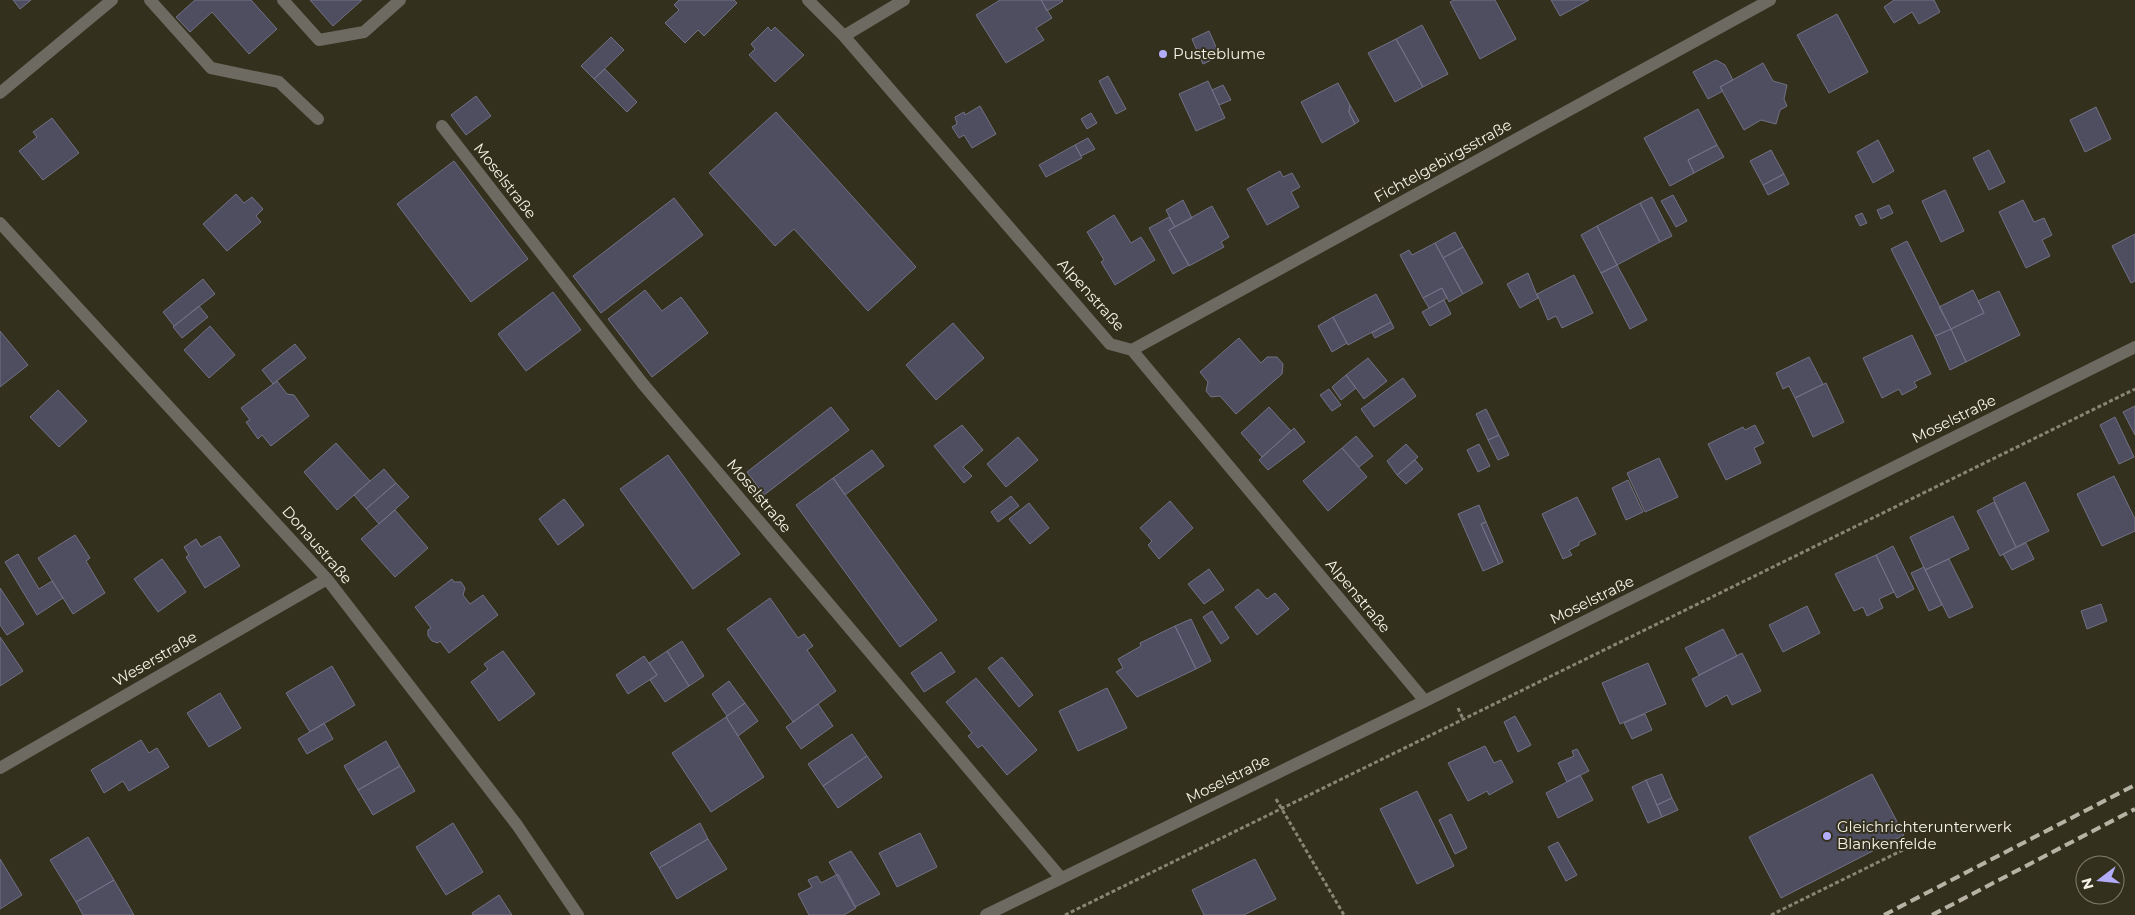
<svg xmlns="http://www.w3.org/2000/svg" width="2135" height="915" font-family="Montserrat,sans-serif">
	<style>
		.building { fill: #4f4e61; stroke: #727185 }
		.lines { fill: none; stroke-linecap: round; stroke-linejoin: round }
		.path { stroke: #898677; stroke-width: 3; stroke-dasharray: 4 2.5; stroke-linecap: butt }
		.service { stroke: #6c6a61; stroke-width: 12 }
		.minor { stroke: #6c6a61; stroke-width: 12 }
		.rail { stroke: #b6b3a5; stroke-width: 4; stroke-dasharray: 10 5; stroke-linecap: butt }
		.poi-dot { fill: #b3adf9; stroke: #34301e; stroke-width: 2 }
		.labels { text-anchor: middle; stroke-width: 4; stroke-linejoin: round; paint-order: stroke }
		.poi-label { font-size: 15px; fill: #f5f3e7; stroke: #34301e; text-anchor: start }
		.street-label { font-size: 15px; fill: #f5f3e7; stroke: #34301e }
	</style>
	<rect width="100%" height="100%" fill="#34301e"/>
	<path class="building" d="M13,0H31L20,9Z
		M195,0H251L277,29L249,54L212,12L190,32L176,17Z
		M310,0H362L333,26Z
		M679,0H734L737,3L704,36L698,30L685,43L665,23L679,10L674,5Z
		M1000,0H1041L1052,18L1036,28L1044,40L1006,63L976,15Z
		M1041,0H1062L1063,1L1047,11Z
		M1454,0H1495L1516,39L1480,59L1450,2Z
		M1551,0H1589L1560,16Z
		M1894,0H1934L1940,12L1919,24L1912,12L1894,23L1884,7Z
		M1837,14L1868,72L1829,93L1797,35Z
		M1422,25L1448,74L1423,87L1396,39Z
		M768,27L771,31L775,27L804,55L775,82L749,55L755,49L751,44Z
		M1209,31L1220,56L1203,64L1192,39Z
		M611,37L624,50L594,79L581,66Z
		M1396,39L1423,87L1395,102L1368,53Z
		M1716,60L1725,65L1733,80L1720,87L1723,91L1708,99L1693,72Z
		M1763,63L1773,81L1787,85L1784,99L1787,106L1780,110L1776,124L1761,120L1744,130L1720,87Z
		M605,69L637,102L627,112L594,79Z
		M1108,76L1126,109L1116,114L1099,81Z
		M1208,81L1225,118L1196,131L1179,94Z
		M1338,83L1350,105L1349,112L1355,124L1322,143L1301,102Z
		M1223,85L1231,100L1219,105L1212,90Z
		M476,96L491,116L466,135L451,115Z
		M1350,105L1359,121L1355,124L1349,112Z
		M980,106L996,134L972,148L964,135L959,138L952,127L957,124L955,117L964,112L965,115Z
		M2096,107L2111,139L2085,152L2070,120Z
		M1698,109L1717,145L1688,160L1694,173L1670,186L1644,138Z
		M776,112L916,267L868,311L794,229L775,246L709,173Z
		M1091,113L1097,123L1087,129L1081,119Z
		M52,118L79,153L43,180L19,151L37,137L33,132Z
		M1088,138L1095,149L1081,156L1075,145Z
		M1878,140L1894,171L1873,183L1857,152Z
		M1075,145L1082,158L1046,177L1039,165Z
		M1717,145L1724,157L1694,173L1688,160Z
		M1771,150L1784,174L1763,185L1750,161Z
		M1989,150L2005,182L1989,190L1973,158Z
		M454,161L528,259L471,302L397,204Z
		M1280,171L1283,177L1292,173L1300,187L1291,192L1299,207L1267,225L1247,189Z
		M1784,174L1789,184L1768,195L1763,185Z
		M1945,190L1964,231L1941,242L1922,201Z
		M236,194L244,203L252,197L263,209L256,216L261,222L227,251L203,224Z
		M1673,195L1687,221L1676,227L1661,201Z
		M1652,197L1672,236L1660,242L1640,203Z
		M674,198L703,235L601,313L573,276Z
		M1183,200L1192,218L1175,227L1166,210Z
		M2023,200L2034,222L2044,218L2052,235L2042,240L2050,256L2026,268L1999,212Z
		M1640,203L1660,242L1617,265L1597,226Z
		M1889,205L1893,213L1881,219L1877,210Z
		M1212,206L1229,237L1221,242L1224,247L1189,266L1169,230Z
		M1862,213L1867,223L1860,226L1855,216Z
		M1114,215L1131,243L1141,237L1155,260L1115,285L1101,262L1104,260L1087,232Z
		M1169,217L1175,227L1169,230L1189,265L1173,274L1149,228Z
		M1597,226L1617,265L1601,273L1581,235Z
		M1455,232L1463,247L1443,258L1435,243Z
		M2135,234V281L2131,283L2112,246Z
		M1907,241L1951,329L1935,336L1891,249Z
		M1435,243L1463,294L1449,302L1442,288L1423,298L1400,255L1409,250L1412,255Z
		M1463,247L1483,283L1463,294L1443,258Z
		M1617,265L1647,320L1630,329L1601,273Z
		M1528,273L1538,298L1520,308L1507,284Z
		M1574,275L1593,313L1562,328L1556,316L1548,320L1537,294Z
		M203,279L215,294L174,326L163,312Z
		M1442,288L1447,298L1429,308L1423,298Z
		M645,290L662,311L681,297L708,333L652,377L608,319Z
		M1973,290L1984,313L1951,329L1939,307Z
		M1999,291L2020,335L1966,362L1951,329L1984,313L1978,301Z
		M553,292L581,330L526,371L498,334Z
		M1376,294L1391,322L1348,345L1333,317Z
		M1444,300L1451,314L1430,326L1422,312Z
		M199,306L208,317L182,338L173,327Z
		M1333,317L1347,343L1332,352L1318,326Z
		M1391,322L1394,328L1375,338L1372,333Z
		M953,323L984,358L936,400L906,365Z
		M210,326L235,355L209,378L184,350Z
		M1951,329L1966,362L1950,370L1935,336Z
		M0,331L28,365L0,387Z
		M1912,335L1931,374L1914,382L1917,387L1902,395L1899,389L1882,398L1863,358Z
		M1239,338L1261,363L1267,357H1277L1283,364L1282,374L1236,414L1220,396L1211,397L1206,391L1208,382L1200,372Z
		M295,344L306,358L273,384L262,370Z
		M1809,357L1823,384L1795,398L1789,386L1783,389L1776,373Z
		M1368,358L1387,381L1364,399L1346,375Z
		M1346,375L1356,388L1341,400L1332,387Z
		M1403,378L1416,396L1374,427L1361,409Z
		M277,381L287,394L294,395L309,416L271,446L262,435L258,439L246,422L250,420L241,408Z
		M1826,383L1844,422L1813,437L1795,398Z
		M1329,389L1341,405L1332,411L1320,395Z
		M58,390L87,421L59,447L30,417Z
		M2135,406V435L2123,412Z
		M831,407L849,430L764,495L747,472Z
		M1269,407L1291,431L1262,457L1241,433Z
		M1486,409L1499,435L1488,440L1476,414Z
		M2115,417L2134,457L2119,464L2100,425Z
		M962,425L983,450L963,467L972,476L964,483L934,446Z
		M1755,425L1764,443L1754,448L1761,463L1726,480L1708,444L1743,427L1745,430Z
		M1294,428L1305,442L1268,470L1259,460Z
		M1499,435L1509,455L1498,460L1488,440Z
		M1356,436L1373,456L1359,467L1342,448Z
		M1018,437L1038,460L1006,487L987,464Z
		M336,443L370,481L337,510L304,472Z
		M1406,444L1418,457L1397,475L1387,461Z
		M1479,444L1490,466L1478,472L1467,450Z
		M1342,448L1367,477L1328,511L1303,481Z
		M872,450L884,466L845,495L833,478Z
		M668,455L740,554L693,589L620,489Z
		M1659,458L1678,497L1645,512L1627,473Z
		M1415,460L1423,469L1406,484L1397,475Z
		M384,469L396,483L366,509L354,495Z
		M2114,476L2135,519V531L2102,546L2077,494Z
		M833,478L937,620L900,647L796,505Z
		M1628,480L1643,512L1626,520L1612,488Z
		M2025,482L2049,531L2016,547L1993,498Z
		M396,483L409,497L379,524L366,509Z
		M1011,496L1019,506L998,522L991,512Z
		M1577,497L1596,534L1579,542V545L1569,550L1572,555L1563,559L1542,514Z
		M564,499L584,525L558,545L539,519Z
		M1170,501L1193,528L1159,559L1148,545L1152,541L1140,528Z
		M1994,502L2016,547L2000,556L1977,511Z
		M1029,503L1049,528L1030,544L1009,519Z
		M1479,505L1486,522L1481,524L1499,564L1483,571L1458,514Z
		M395,510L428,548L395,577L361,539Z
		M1953,516L1969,549L1925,570L1910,537Z
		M1486,522L1503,562L1499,564L1481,524Z
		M75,535L90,558L86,561L105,593L73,614L38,558Z
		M220,536L240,566L205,588L186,557L189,555L184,547L196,539L201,547Z
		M2026,543L2034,559L2012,570L2003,554Z
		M1893,546L1914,589L1897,598L1876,555Z
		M18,554L39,589L52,581L63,598L37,615L5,562Z
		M1876,555L1894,592L1879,599L1883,608L1867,616L1863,607L1854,611L1835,574Z
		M162,559L186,592L158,612L134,579Z
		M1949,559L1973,607L1949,618L1925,570Z
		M1924,567L1942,605L1929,611L1911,573Z
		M1209,569L1224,590L1204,604L1188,584Z
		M452,579L454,582H461L465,588L463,595L470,604L483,595L498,615L449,653L440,641L438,643L432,641L428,636V630L431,628L415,607Z
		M0,588L24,624L7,635L0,625Z
		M1258,589L1267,599L1275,593L1289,609L1257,635L1235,607Z
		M770,598L798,638L804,634L813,646L807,650L836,691L793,722L727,629Z
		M2101,604L2107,621L2087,629L2081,611Z
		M1807,606L1820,633L1783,652L1769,625Z
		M1212,611L1229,638L1221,644L1203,617Z
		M1191,619L1211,661L1196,669L1175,626Z
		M1175,626L1196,669L1137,697L1116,672L1123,668L1118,659L1141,646L1140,643Z
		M1723,629L1737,656L1699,675L1685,648Z
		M0,637L23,671L0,686Z
		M682,641L704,676L689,686L667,651Z
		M503,651L535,694L499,721L471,682L488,669L484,664Z
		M667,651L689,686L665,702L650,680L657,675L649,663Z
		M941,652L955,672L924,692L911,673Z
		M1742,653L1761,691L1732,705L1727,695L1706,707L1692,679Z
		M644,656L657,675L628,694L616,675Z
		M1002,657L1033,695L1019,707L988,668Z
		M1648,663L1666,704L1620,724L1602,683Z
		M332,666L355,705L310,732L286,693Z
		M976,678L1037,750L1007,775L982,745L978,748L968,736L972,733L946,702Z
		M729,681L745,703L727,716L712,694Z
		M1107,688L1127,728L1078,751L1059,711Z
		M220,693L241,728L209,747L187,713Z
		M745,703L758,721L738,736L726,717Z
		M818,704L833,726L801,749L786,727Z
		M1645,714L1652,730L1632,739L1624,723Z
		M1515,716L1531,745L1518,752L1504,722Z
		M726,717L764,777L711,812L672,753Z
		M324,723L333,739L307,754L298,739Z
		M852,734L867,756L823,786L808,764Z
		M141,740L149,753L157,748L169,767L129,791L123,781L104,793L91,770Z
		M386,741L400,766L358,790L344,766Z
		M1485,746L1494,763L1501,760L1513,782L1489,795L1487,791L1468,801L1448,763Z
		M1577,749L1589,771L1567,782L1558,763L1574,756L1572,751Z
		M867,756L882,777L838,808L823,786Z
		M400,766L415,791L373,815L358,790Z
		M1662,774L1672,798L1657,805L1646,780Z
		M1872,774L1904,835L1781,898L1749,837Z
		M1580,775L1593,800L1558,818L1546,793Z
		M1646,780L1662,817L1648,823L1632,787Z
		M1417,791L1454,866L1417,884L1380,809Z
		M1672,798L1678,810L1662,817L1657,805Z
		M1451,814L1467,848L1455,854L1439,820Z
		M453,823L483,872L446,895L416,847Z
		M700,823L708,839L659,868L650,853Z
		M920,833L937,867L897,887L879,853Z
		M88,837L114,880L76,902L50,860Z
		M708,839L727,869L677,899L659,868Z
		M1558,842L1577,875L1566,881L1548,847Z
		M851,851L880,894L855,907L829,862Z
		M0,859L22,895L0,909Z
		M1255,859L1276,899L1244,915H1204L1192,890Z
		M838,874L856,908L844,915H809L798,894L812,887L808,880L817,876L821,883Z
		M114,880L134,915H83L76,902Z
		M499,895L512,915H473L472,913Z"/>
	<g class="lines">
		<path class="path" d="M1458,708L1463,719
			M1276,799L1344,915
			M1065,915L2135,389
			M1771,915L1911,846"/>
		<path class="service" d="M150,0L211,68L279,82L318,119
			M283,0L319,40L364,32L400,0
			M442,126L643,384"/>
		<path class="minor" d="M808,0L844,36L1110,344L1132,350L1425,701
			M844,36L904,0
			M0,93L112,0
			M0,223L327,579L517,825L578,915
			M1132,350L1770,0
			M643,384L1061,878
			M0,768L327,579
			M986,915L1425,701L2135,347"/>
		<path class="rail" d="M1884,915L2135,785
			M1932,915L2135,809"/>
	</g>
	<g class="poi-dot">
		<circle cx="1163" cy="54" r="5"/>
		<circle cx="1827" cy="836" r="5"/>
	</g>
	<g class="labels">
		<g class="poi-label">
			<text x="1173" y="59">Pusteblume</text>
			<text x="1837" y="832">Gleichrichterunterwerk<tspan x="1837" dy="17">Blankenfelde</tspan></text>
		</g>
		<g class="street-label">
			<text transform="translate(1443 161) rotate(-29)" y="5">Fichtelgebirgsstraße</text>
			<text transform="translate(505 181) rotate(52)" y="5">Moselstraße</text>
			<text transform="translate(1091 295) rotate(48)" y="5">Alpenstraße</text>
			<text transform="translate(1954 419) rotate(-26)" y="5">Moselstraße</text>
			<text transform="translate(759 496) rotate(50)" y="5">Moselstraße</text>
			<text transform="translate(317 545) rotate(49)" y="5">Donaustraße</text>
			<text transform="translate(1358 596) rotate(50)" y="5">Alpenstraße</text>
			<text transform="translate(1592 600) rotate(-26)" y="5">Moselstraße</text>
			<text transform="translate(155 659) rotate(-30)" y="5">Weserstraße</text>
			<text transform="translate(1228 779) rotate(-26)" y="5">Moselstraße</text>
		</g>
	</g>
	<g transform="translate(2100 880) rotate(254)"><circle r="24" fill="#34301e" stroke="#817e6e"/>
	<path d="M0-4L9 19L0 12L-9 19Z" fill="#b3adf9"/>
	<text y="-8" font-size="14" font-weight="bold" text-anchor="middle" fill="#f5f3e7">N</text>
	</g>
</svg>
